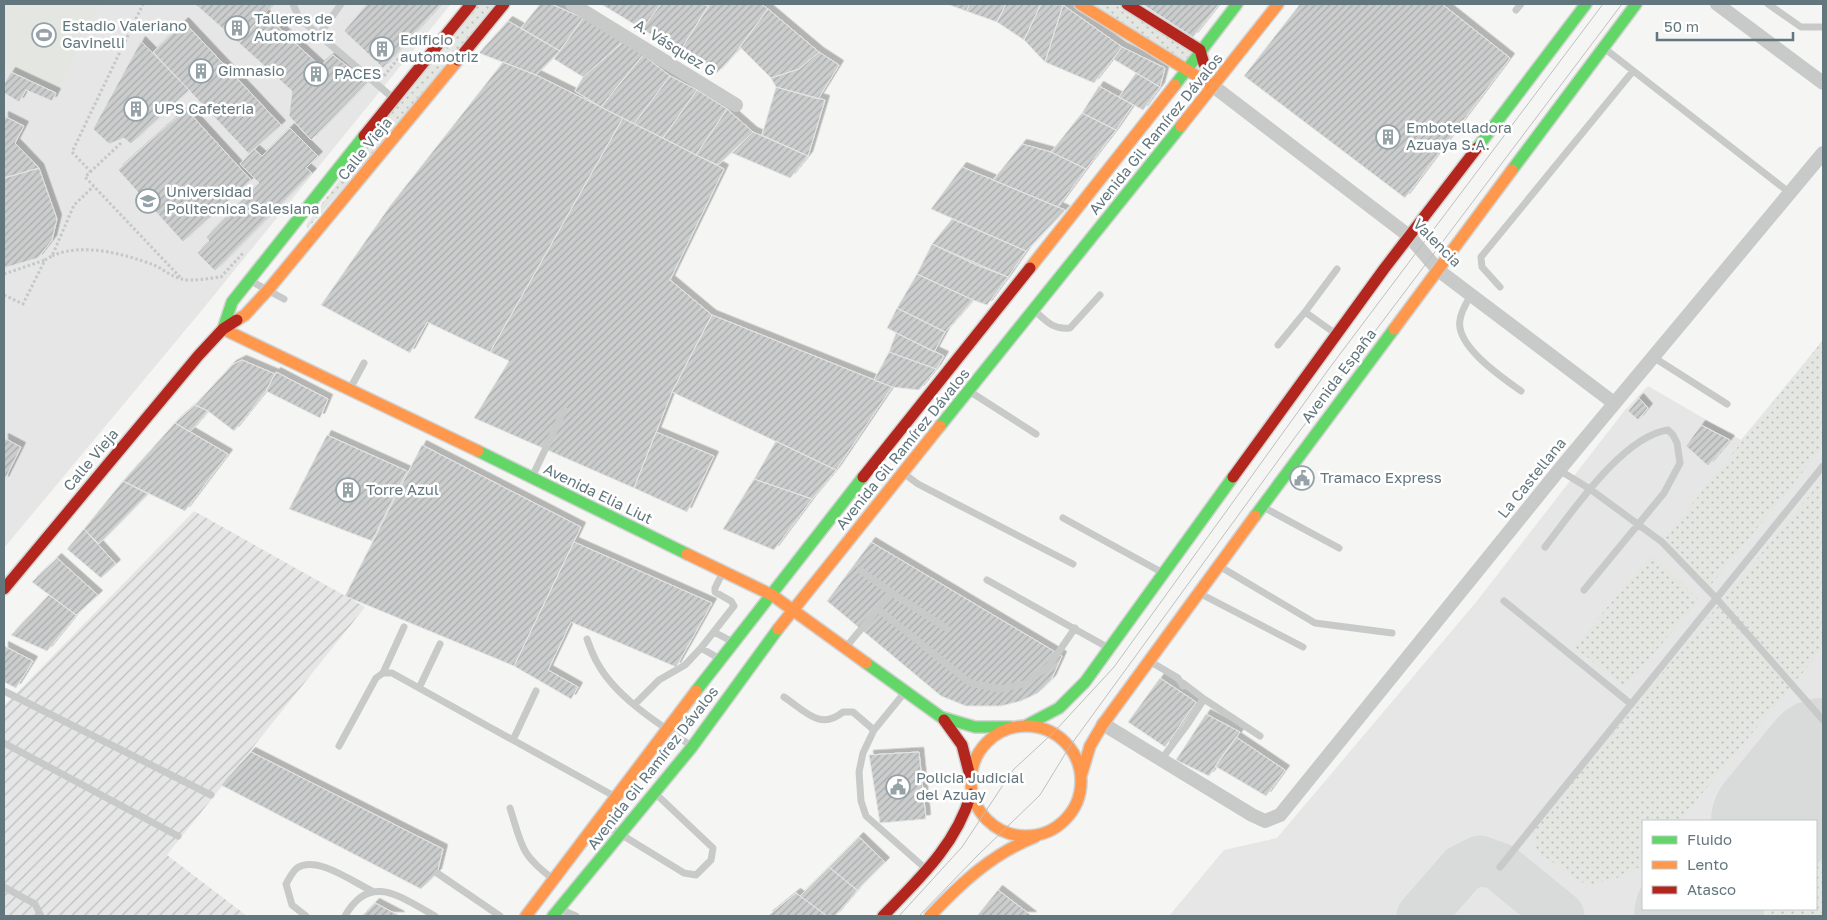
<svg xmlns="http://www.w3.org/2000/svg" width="1827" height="920" font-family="'Golos Text',sans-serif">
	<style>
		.built { fill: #e5e6e5; fill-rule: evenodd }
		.industrial { fill: url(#industrial-furrows) }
		.grass { fill: url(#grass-dots) }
		.pitch { fill: #e4e7e1 }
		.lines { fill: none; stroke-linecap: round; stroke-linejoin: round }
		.taxiway { stroke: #d9dada; stroke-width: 49 }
		.runway { stroke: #d9dada; stroke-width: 124 }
		.building { fill: url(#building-hatch); stroke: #e4e4e4; filter: url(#shadow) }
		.fast-casing { stroke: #d1d2d2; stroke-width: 14 }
		.slow-casing { stroke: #d1d2d2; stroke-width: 14 }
		.jam-casing { stroke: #d1d2d2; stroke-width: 14 }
		.path { stroke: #c5c7c8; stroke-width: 3; stroke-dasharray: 2.5 2.5; stroke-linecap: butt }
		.lane { stroke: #c8caca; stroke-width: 7 }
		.street { stroke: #c8caca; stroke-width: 14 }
		.fast { stroke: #63d668; stroke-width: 11 }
		.slow { stroke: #ff974d; stroke-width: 11 }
		.jam { stroke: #b3261e; stroke-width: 11 }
		.tram { stroke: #bdbfc0; stroke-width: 1 }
		.labels { text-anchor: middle; stroke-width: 5; stroke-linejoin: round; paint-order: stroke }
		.poi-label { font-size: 15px; fill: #62767d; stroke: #fff; text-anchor: start }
		.street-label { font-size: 15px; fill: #62767d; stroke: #fff }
	</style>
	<defs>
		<pattern id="industrial-furrows" width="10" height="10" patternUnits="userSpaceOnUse" patternTransform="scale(1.25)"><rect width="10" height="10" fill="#e5e6e5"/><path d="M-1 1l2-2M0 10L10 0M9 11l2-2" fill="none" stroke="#bdbfbf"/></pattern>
		<pattern id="grass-dots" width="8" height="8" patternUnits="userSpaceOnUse" patternTransform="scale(1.25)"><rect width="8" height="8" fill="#e4e7e1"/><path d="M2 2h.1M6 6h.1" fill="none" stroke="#bcc0bc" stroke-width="1.8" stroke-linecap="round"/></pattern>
		<pattern id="building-hatch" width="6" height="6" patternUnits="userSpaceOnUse" patternTransform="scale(1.25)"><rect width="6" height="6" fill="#cbcdcd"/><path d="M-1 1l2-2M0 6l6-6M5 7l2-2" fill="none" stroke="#a8abac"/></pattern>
		<filter id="shadow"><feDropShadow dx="4.5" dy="-4.5" stdDeviation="0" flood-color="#0004"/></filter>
	</defs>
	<rect width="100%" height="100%" fill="#f5f5f4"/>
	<path class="built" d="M4,4H451L202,310L4,548Z
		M1823,340V916H1169L1224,850L1277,838L1477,601L1625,410L1648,386L1741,440ZM1643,821H1816V909H1643Z"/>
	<path class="industrial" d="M194,511L365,607L167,855L247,916H4V706Z"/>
	<path class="grass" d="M471,4H504L308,228L306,225Z
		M1084,4H1125L1207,55L1187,70Z
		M1823,340V447L1710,586L1665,538Z
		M1823,479V648L1679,821H1643V865L1620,877L1595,884L1581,882L1538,852L1533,839L1534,828Z
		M1652,554L1699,600L1625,687L1574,647Z
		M1823,848V916H1768L1774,909H1816V857Z"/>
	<path class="pitch" d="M4,4H99L57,91L4,66Z"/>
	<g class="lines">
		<path class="taxiway" d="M1421,916L1462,869L1480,860L1500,867L1560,916
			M1694,916L1701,909"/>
		<path class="runway" d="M1773,821L1823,760
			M1696,916L1702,909"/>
	</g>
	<path class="building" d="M195,4H273L239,43Z
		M367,4H441L383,68L344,31Z
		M540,4H551L583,18L560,51L521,28Z
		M601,4H661L642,29Z
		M661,4H703L708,6L680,51L642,29Z
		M710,4H761L768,9L736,52L717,73L680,51Z
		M947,4H970L966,11Z
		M970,4H1006L997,22L966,11Z
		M1006,4H1041L1024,40L997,22Z
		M1041,4L1063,5L1045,62L1024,40Z
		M1142,4H1219L1193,37Z
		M1300,4H1442L1510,58L1405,198L1244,76Z
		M1063,5L1122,47L1094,83L1045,62Z
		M768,9L819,52L799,69L771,78L740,47Z
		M264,14L320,66L333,55L368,82L311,140L289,116L292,91L239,43Z
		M583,18L624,41L583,77L554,59Z
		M508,21L560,51L536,75L479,53Z
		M184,22L281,125L249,154L153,52Z
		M141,41L189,90L131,144L124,138L109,144L93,129Z
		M624,41L643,55L601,107L575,91L583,77Z
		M1122,47L1165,68L1160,87L1113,59Z
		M819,52L839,65L818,99L776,87L771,78L799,69Z
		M643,55L670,76L634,124L601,107Z
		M503,62L536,75L623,118L490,352L427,322L410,353L321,305L390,206Z
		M11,72L56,93L52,101L26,90L19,102L4,93V84Z
		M1136,73L1160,87L1143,110L1119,97Z
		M670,76L697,90L663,138L634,124Z
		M1099,86L1133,105L1116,130L1082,113Z
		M776,87L825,100L808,156L762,135Z
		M697,90L727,109L696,155L663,138Z
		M186,109L251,180L183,242L118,170Z
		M727,109L753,132L718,165L696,155Z
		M1082,113L1116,130L1086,169L1051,152Z
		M4,116L24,126L15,143L39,168L4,178Z
		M623,118L724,169L670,280L712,315L672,392L634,488L474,418L509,361L490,352Z
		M290,128L318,156L306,168L312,173L215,271L197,253L209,241L206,237L259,183L240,164L254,149L262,156Z
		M753,132L808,156L790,178L732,153Z
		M1022,144L1051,152L1086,169L1058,207L993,180Z
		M962,167L1065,210L1026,251L931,209Z
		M39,168L57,219L52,240L38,258L4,268V178Z
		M952,219L1026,251L1008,277L932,244Z
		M932,244L976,265L1008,277L987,305L973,300L917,274Z
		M917,274L973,300L945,332L897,308Z
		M897,308L945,332L934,352L887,328Z
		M712,315L892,387L836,470L672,392Z
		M896,333L944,356L936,369L889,352Z
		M889,352L936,369L919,390L892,387L874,380Z
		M242,360L275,374L266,391L234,431L208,411L195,405L232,365Z
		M276,372L328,399L320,418L266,391Z
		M1639,398L1648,408L1638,420L1628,411Z
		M195,405L208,411L190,432L175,423Z
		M175,423L228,454L185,511L123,481Z
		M1701,425L1730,440L1708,466L1686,446Z
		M656,432L714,456L687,512L634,488Z
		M327,435L407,471L372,541L289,509Z
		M4,438L21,447L4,481Z
		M776,441L836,470L812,499L754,479Z
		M422,445L581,527L514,666L345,596Z
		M754,479L812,499L774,550L723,529Z
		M123,481L148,494L99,544L84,529Z
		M84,529L116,564L101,578L67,549Z
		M574,542L712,603L676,667L571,622L548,670L578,687L571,699L514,666Z
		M871,542L1062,656L1051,680L1038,693L1021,701L1001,706H966L941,696L827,601Z
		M57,558L98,595L76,615L32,582Z
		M49,595L76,615L47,651L11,635Z
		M4,646L33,661L16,688L4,682Z
		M1160,678L1196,702L1165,747L1128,722Z
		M1206,714L1240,732L1209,776L1176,760Z
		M1236,737L1285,770L1266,796L1215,766Z
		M251,752L443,849L437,873L421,889L221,785Z
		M919,752L926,819L880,823L869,755Z
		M859,837L885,862L857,890L829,867Z
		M829,867L857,890L835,916H827L800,896Z
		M998,890L1032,916H977Z
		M796,893L800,896L827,916H768Z
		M375,903L400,916H362Z"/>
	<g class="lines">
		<g class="fast-casing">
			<path id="fast" d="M1175,85L1237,4
				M1477,148L1586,4
				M1512,170L1636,4
				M223,329L232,302L364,136
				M940,426L1181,126
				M478,451L687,554
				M1255,516L1394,329
				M866,663L941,717L975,727H1011
				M696,691L863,477
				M1027,725L1059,708L1085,682L1233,477
				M553,916L692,747L778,629"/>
		</g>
		<g class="slow-casing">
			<path id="slow" d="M1080,4L1213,86
				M1181,126L1278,4
				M1030,268L1175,85
				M237,320L245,315L268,290L458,60
				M223,329L478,451
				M1394,329L1512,170
				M687,554L772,595L866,663
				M778,629L940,426
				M971 781a55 55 0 1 1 110 0a55 55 0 1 1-110 0Z
				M1081,776L1090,746L1103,724L1255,516
				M526,916L696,691
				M930,916C961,883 992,854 1035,837"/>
		</g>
		<g class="jam-casing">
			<path id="jam" d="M1127,4L1200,50L1204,64
				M458,60L504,4
				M364,136L471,4
				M863,477L1030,268
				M1233,477L1384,269L1477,148
				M4,589L198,356L223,329L237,320
				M944,720L962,745L970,776
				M883,916C919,879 956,845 971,794"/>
		</g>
		<path class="path" d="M384,76L401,55
			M121,143L85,177L180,277
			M91,172L72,152L143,4
			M52,256C81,242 125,254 154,265C163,269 172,277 182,279C193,282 209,278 221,277L244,252
			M4,274L45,260
			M4,295L23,304L45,260L52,256L74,205L94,186"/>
		<path class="lane" d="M293,4L299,18L393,98
			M1768,4L1801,27H1823
			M1516,10L1521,4
			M319,35L341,4
			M1604,48L1790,193
			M249,280L284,299
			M1500,287L1482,267L1481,257L1633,71
			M1471,295C1467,302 1461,311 1460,320C1455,346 1503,378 1521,391
			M1034,310C1046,321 1053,330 1070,328L1100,295
			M1336,334L1305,312L1337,269
			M1278,345L1305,312
			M1653,357L1727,404
			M351,387L364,363
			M969,391L1036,434
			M1559,470L1590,489L1662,542L1716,598L1823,720
			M903,473L918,484L1073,564
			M533,475L564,410
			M1265,508L1339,548
			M1063,518L1163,573
			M1545,547C1572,512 1623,436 1668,430L1673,435L1677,443L1680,463L1664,493L1584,590
			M1219,566L1315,623L1392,633
			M860,570L892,593L878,609
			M987,580L1107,647
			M892,593L946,628
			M1199,593L1303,647
			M1504,601L1631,704
			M714,632L731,641
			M587,639C590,647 593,656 598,664C616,697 659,724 690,745
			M846,647L878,609L970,683L1000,689L1024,684L1049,666L1075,628
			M701,648L734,606L731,601L715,592V588L723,572
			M1151,662L1178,678L1183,686
			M383,673L404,627
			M419,688L440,644
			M4,691L211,795
			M905,692L874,730L863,753L859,772L861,801L866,816L926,869
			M784,697C805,711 820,731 843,712H853L874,730
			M1204,699L1260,736
			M635,704L659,680L685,665L701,648L720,659
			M513,740L536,691
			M4,743L178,836
			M339,746L376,678L383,673H392L614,796
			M1161,760L1187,725L1204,699L1183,683
			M510,808C522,846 520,854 553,879
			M599,821L684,873L696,875L711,860L713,848L656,794
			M1500,867L1823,466
			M437,873L500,916
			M4,887L35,904L41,916
			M562,910L576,916
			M306,916L292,905L286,884C289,879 292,872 297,868C317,855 353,882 372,891
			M345,916C370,871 402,898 435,916"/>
		<path class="street" d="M572,4L736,105
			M1717,4L1823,83
			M1213,86L1409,236L1438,270L1614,403
			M1103,724L1252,815L1265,821L1280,815L1559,470L1823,153"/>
		<use href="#fast" class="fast"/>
		<use href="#slow" class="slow"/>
		<use href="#jam" class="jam"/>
		<path class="tram" d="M899,916L962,847L1013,770L1054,732L1114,667L1331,366L1603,4
			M919,916L977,856L1040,795L1070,746L1296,436L1622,4"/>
	</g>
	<defs>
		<g id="building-ring" transform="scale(1.25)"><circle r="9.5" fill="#fff" stroke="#95a2a7" stroke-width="1.5"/><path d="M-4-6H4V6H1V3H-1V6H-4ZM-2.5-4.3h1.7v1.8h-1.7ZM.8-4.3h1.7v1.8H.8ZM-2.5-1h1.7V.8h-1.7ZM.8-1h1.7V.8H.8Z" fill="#95a2a7"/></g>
		<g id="stadium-ring" transform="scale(1.25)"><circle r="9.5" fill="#fff" stroke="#95a2a7" stroke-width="1.5"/><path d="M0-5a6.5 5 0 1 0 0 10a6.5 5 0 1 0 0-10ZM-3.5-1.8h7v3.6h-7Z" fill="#95a2a7"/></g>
		<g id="university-ring" transform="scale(1.25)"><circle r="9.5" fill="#fff" stroke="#95a2a7" stroke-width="1.5"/><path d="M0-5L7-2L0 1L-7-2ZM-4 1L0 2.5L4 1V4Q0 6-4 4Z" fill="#95a2a7"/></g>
		<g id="civic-ring" transform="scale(1.25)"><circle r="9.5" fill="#fff" stroke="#95a2a7" stroke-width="1.5"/><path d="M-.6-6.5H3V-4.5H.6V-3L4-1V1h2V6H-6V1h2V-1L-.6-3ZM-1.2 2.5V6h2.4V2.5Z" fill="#95a2a7"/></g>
	</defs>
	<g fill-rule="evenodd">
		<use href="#building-ring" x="237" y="28"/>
		<use href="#stadium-ring" x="44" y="35"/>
		<use href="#building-ring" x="382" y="49"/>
		<use href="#building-ring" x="201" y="71"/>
		<use href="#building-ring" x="316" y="74"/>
		<use href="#building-ring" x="136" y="109"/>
		<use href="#building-ring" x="1388" y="137"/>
		<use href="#university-ring" x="148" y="201"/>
		<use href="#civic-ring" x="1302" y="478"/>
		<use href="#building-ring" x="348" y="490"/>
		<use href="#civic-ring" x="898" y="787"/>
	</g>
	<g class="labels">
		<g class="poi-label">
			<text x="254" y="24">Talleres de<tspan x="254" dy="17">Automotriz</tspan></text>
			<text x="62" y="31">Estadio Valeriano<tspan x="62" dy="17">Gavinelli</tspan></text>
			<text x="400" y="45">Edificio<tspan x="400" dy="17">automotriz</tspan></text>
			<text x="218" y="76">Gimnasio</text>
			<text x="334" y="79">PACES</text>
			<text x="154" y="114">UPS Cafeteria</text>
			<text x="1406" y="133">Embotelladora<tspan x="1406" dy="17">Azuaya S.A.</tspan></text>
			<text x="166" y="197">Universidad<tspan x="166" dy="17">Politecnica Salesiana</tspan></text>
			<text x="1320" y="483">Tramaco Express</text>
			<text x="366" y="495">Torre Azul</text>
			<text x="916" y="783">Policia Judicial<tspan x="916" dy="17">del Azuay</tspan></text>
		</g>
		<g class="street-label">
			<text transform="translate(675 48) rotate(32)" y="5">A. Vásquez G</text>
			<text transform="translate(1156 134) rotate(-51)" y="5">Avenida Gil Ramírez Dávalos</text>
			<text transform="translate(365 149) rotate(-51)" y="5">Calle Vieja</text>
			<text transform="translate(1437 243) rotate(45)" y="5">Valencia</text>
			<text transform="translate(1339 376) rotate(-53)" y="5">Avenida España</text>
			<text transform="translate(903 449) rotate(-51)" y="5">Avenida Gil Ramírez Dávalos</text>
			<text transform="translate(91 460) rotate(-50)" y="5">Calle Vieja</text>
			<text transform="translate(1532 478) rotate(-51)" y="5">La Castellana</text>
			<text transform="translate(598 494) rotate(26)" y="5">Avenida Elia Liut</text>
			<text transform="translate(653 768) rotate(-52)" y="5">Avenida Gil Ramírez Dávalos</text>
		</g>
	</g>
	<rect width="1827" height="920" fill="none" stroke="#62767d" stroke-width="10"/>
	<rect x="1642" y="820" width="175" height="90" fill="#ffffff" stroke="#c0c8cb"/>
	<rect x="1652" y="836" width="25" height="8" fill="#63d668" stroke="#c0c8cb"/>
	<text x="1687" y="845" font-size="15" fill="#62767d">Fluido</text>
	<rect x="1652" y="861" width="25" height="8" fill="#ff974d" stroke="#c0c8cb"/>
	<text x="1687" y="870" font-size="15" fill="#62767d">Lento</text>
	<rect x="1652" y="886" width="25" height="8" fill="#b3261e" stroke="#c0c8cb"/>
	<text x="1687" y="895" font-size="15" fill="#62767d">Atasco</text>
	<path d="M1657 32v8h136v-8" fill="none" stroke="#62767d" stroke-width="2.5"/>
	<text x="1664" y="32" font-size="15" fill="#62767d" stroke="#ffffff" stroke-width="4" paint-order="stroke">50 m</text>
</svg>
